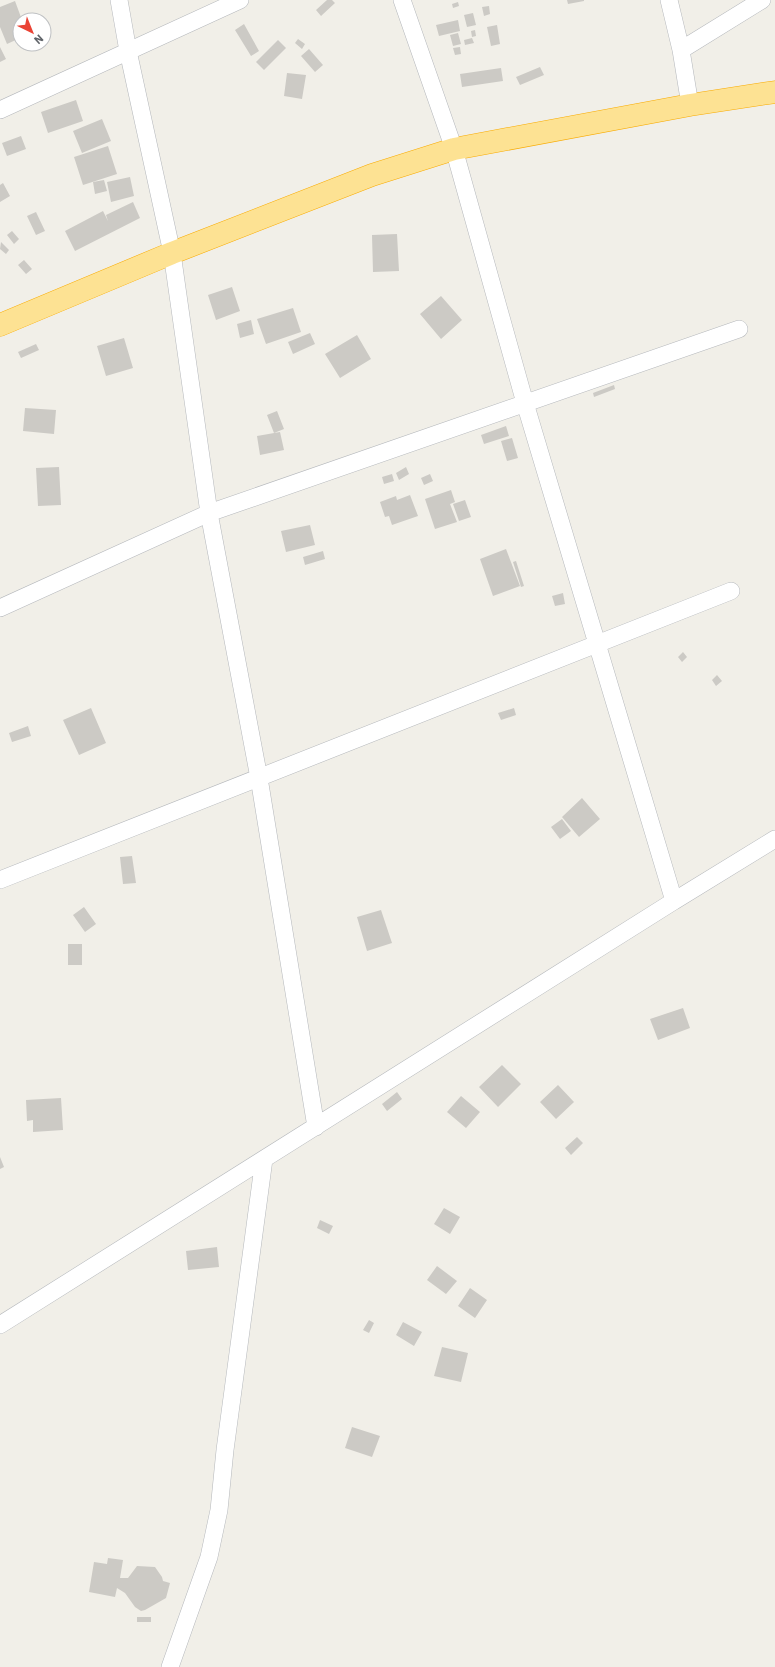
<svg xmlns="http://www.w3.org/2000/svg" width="775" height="1667" font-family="'IBM Plex Sans',sans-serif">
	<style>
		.building { fill: #cccac5 }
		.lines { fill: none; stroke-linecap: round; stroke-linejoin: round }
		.street-casing { stroke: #b5b8bc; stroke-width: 18 }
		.highway-casing { stroke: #f9ab00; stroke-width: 23 }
		.street { stroke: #fff; stroke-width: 17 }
		.highway { stroke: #fde293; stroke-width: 22 }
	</style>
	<rect width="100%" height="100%" fill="#f1efe8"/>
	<path class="building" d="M327,0H332L335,3L321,16L316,10Z
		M567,0H584V1L568,4Z
		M15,1L22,20H20V38L7,44L0,27V7Z
		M458,2L459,6L453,8L452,4Z
		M489,6L490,14L484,16L482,7Z
		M473,13L476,25L467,27L464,15Z
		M458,20L460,31L439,36L436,25Z
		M244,24L259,51L251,56L235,30Z
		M497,25L500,44L491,46L487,27Z
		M475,30L476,36L472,37L471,31Z
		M458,33L461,44L453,46L450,35Z
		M472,38L474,43L465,45L464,40Z
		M298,39L305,44L302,49L295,43Z
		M278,40L286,48L264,70L256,62Z
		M0,47L6,59L0,62Z
		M460,47L461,54L455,55L453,48Z
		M309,49L323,65L315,72L301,56Z
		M540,67L544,75L520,85L516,77Z
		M501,68L503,81L462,87L460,74Z
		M287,73L306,75L302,99L284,96Z
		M76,100L83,121L48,133L41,112Z
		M102,119L111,141L82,153L73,131Z
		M21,136L26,149L7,156L2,143Z
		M108,146L117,174L83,185L74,157Z
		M130,177L134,196L111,202L107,182Z
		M104,180L107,191L95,194L93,182Z
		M3,183L10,196L0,202V185Z
		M133,202L140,218L75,251L65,231L103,211L108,221L106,215Z
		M36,212L45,231L36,235L27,216Z
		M12,231L19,239L14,244L7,235Z
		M397,234L399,271L373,272L372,235Z
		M1,242L9,250L6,254L0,249Z
		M24,260L32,269L26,274L18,265Z
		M232,287L240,311L216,320L208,295Z
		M441,296L462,320L441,339L420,314Z
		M293,308L301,332L266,344L257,319Z
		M251,320L254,334L240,338L237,324Z
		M310,333L315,344L293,354L288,342Z
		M357,335L371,359L340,378L325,354Z
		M124,338L133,368L106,376L97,346Z
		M36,344L39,350L21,358L18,352Z
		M614,385L615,389L594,397L593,393Z
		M25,408L56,410L54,434L23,431Z
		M277,411L284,429L274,433L267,415Z
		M506,426L509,436L484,444L481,435Z
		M280,432L284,450L260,455L257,436Z
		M512,438L518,458L507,461L501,441Z
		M59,467L61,505L38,506L36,468Z
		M406,467L409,474L399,480L396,473Z
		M392,474L394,481L384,484L382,477Z
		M430,474L433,481L424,485L421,478Z
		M451,490L455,502L450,504L457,522L435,529L425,499Z
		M410,495L418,516L392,525L389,516L385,517L380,502L396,496L397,500Z
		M465,500L471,517L459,521L453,504Z
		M310,525L315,545L286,552L281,531Z
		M506,549L520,586L493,596L480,559Z
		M323,551L325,559L305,565L303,557Z
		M516,561L524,586L521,587L513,562Z
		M563,593L565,604L555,606L552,596Z
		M683,652L687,657L682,662L678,657Z
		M717,675L722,681L716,686L712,680Z
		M91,708L106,743L79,755L63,720Z
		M514,708L516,715L501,720L498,713Z
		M28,726L31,736L12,742L9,733Z
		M582,798L600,819L579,837L562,817Z
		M562,819L571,831L560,839L551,827Z
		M132,856L136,883L123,884L120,857Z
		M84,907L96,924L85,932L73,915Z
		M381,910L392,943L367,951L357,917Z
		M68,944H82V965H68Z
		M683,1008L690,1028L658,1040L650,1019Z
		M502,1065L521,1084L498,1107L479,1087Z
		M558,1085L574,1102L556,1119L540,1102Z
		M397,1092L402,1099L387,1111L382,1104Z
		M461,1096L480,1112L466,1128L447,1112Z
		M61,1098L63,1130L33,1132V1120L27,1121L26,1100Z
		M577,1137L583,1143L571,1155L565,1148Z
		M0,1157L4,1167L0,1169Z
		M444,1208L460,1217L450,1234L434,1224Z
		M320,1220L333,1226L329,1234L317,1228Z
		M217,1247L219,1267L188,1270L186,1251Z
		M437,1266L457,1281L446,1294L427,1280Z
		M470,1288L487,1300L475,1318L458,1306Z
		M369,1320L374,1323L369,1333L363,1330Z
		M403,1322L422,1332L414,1346L396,1335Z
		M442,1347L468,1353L461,1382L434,1376Z
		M352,1427L380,1436L372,1457L345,1448Z
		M108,1558L123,1560L120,1578H128L137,1566L155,1567L162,1577L163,1581L170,1583L166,1598L145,1610L141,1611L135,1607L125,1593L117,1588L115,1597L89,1592L94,1562L107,1564Z
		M137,1617H151V1622H137Z"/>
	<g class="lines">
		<g class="street-casing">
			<path id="street" d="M119,0L128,51L172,253L209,513L259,778L316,1127
				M669,0L681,50L690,105
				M681,50L762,0
				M0,110L240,0
				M0,608L209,513L739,329
				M0,880L731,591
				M674,901L775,839
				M0,1325L674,901L525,403L454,149L402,0
				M170,1667L209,1557L219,1510L225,1450L264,1159"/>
		</g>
		<g class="highway-casing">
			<path id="highway" d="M0,325L172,253L372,175L454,149L690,105L775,92"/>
		</g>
		<use href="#street" class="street"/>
		<use href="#highway" class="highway"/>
	</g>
	<g transform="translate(32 32) rotate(137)"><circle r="19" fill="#ffffff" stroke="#bfc1c3"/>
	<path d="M0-3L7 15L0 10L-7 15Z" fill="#ea4335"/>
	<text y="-6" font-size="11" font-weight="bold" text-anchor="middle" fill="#5f6368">N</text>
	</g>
</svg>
